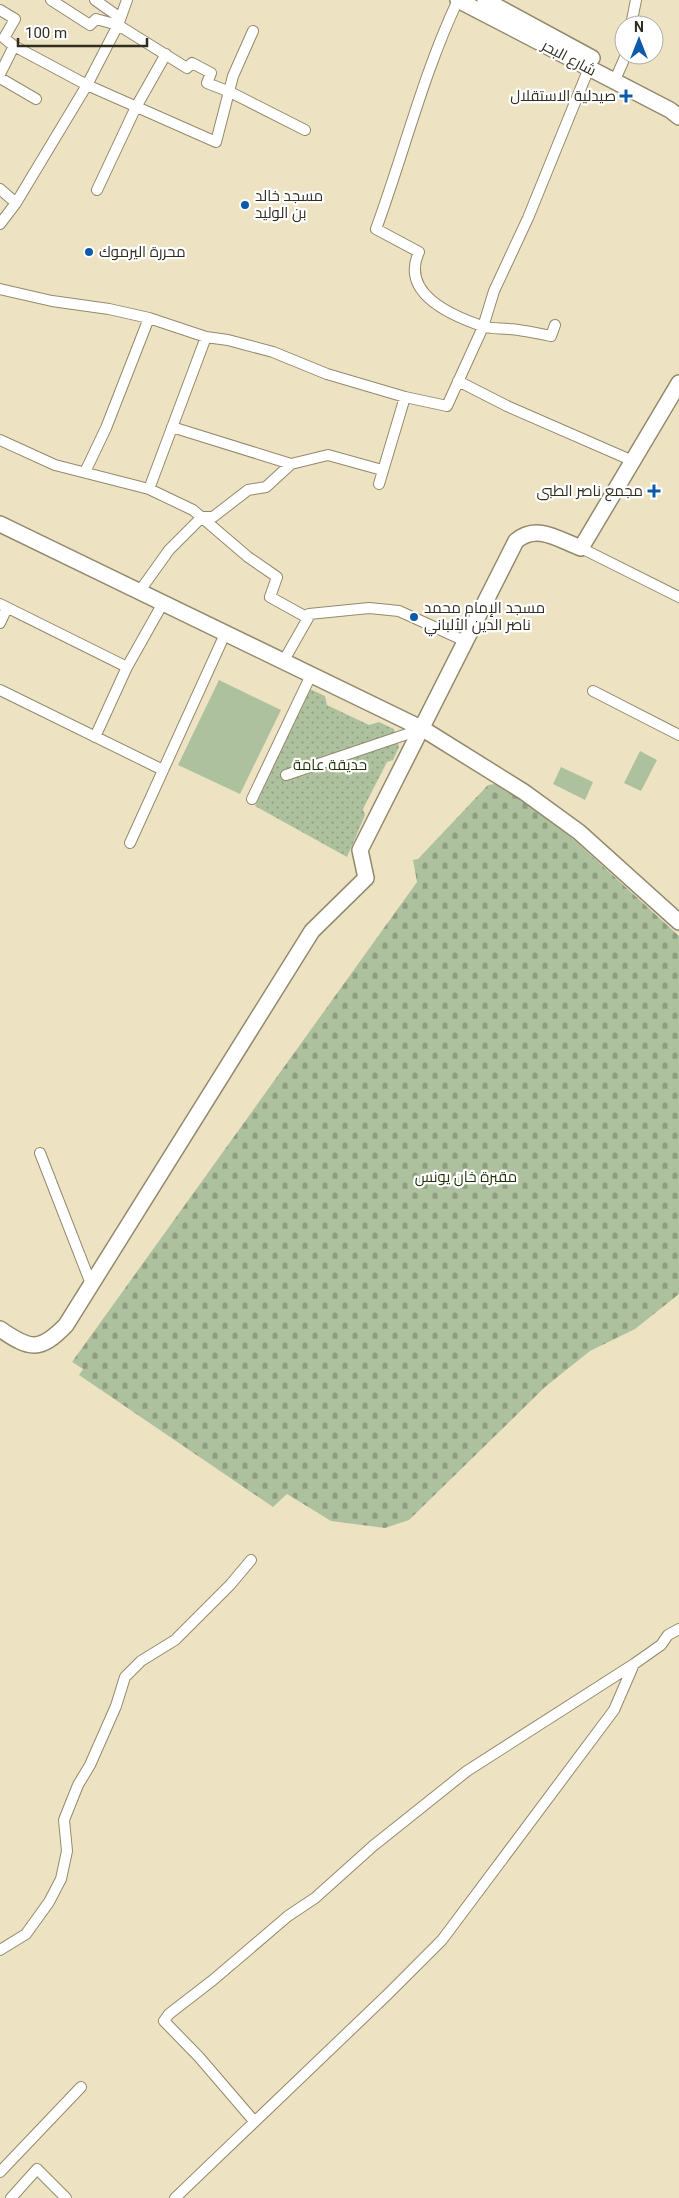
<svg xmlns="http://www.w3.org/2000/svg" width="679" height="2198" font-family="Roboto,Cairo,sans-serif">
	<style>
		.cemetery { fill: url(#cemetery-stones) }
		.park { fill: url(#park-dots) }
		.pitch { fill: #aec19e }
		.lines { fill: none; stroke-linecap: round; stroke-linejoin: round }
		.street-casing { stroke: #938a6c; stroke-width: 12 }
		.secondary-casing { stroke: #938a6c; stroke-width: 18 }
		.street { stroke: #fff; stroke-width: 10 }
		.secondary { stroke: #fff; stroke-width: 15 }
		.poi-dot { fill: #0c5aa9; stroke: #fff; stroke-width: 2 }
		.labels { text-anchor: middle; stroke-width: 4.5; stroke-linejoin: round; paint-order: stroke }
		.street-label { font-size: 15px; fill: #312d20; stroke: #fff }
		.poi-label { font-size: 15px; fill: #312d20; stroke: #fff; text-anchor: start }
		.park-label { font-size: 15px; fill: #1f3404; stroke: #fff }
	</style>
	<defs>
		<pattern id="cemetery-stones" width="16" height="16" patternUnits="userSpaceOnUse" patternTransform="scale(1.25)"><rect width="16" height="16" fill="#aec19e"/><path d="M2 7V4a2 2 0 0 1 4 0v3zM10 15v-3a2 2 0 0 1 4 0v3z" fill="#8e9d80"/></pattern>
		<pattern id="park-dots" width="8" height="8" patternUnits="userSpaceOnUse" patternTransform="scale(1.25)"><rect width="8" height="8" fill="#aec19e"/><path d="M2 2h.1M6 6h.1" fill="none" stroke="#8e9d80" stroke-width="1.8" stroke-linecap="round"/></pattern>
	</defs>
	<rect width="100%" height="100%" fill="#ede3c3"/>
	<path class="cemetery" d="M495,784L550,818L679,936V1294L635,1329L590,1351L545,1387L409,1520L385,1528L331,1521L287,1494L273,1507L79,1375L83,1369L72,1362L417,882L413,860L418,859L488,785Z"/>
	<path class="park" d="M310,689L325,696L327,705L369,725L379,722L394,729L399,747L393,760L387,762L363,809L365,815L347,857L255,806Z"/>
	<path class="pitch" d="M219,680L281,710L240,794L178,765Z
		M640,751L657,760L641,791L624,783Z
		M561,767L593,782L585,800L553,784Z"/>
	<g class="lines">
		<g class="street-casing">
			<path id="street" d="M51,0L90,25L96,19L118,25L187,68L192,63L211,73L207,83L230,92L305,130
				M95,0L119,17
				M458,0C423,74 404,153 376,229L419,252C400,293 450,315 482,326C490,329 500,328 509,329C523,330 537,333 551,336L555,325
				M0,10L15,19L4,38L14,46L87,85L216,142L233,76L253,31
				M631,25L636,0
				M0,74L14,46
				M0,78L36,99
				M614,82L626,55
				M0,189L16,203
				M97,190L136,107L166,54
				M0,224L16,203L87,85L118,25L127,0
				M0,289L52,301L109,309L149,318L206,337L228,340L273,352L327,374L405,397L447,406L483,327L494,291L528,218L589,68
				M458,381L507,406L633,461
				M172,427L291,464
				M0,440L55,465L149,489L193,510L248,557L277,577L270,597L308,618L309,614L369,608L399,611L465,641
				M85,472L106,428L149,318
				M379,484L405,397
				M149,489L206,337
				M581,548L679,597
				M139,592L169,550L202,517H213L248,490L266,487L291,464L328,455L382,470
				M0,604L127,667
				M0,623L7,608
				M283,662L308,618
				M0,690L163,770
				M593,691L679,735
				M95,737L127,667L163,603
				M286,775L422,729
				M252,799L311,675
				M130,843L225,634
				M40,1153L91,1284
				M0,1950L26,1934L49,1902L61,1879L67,1851L64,1820L78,1785L90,1765L116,1706L125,1677L141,1661L175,1640L230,1585L251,1560
				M254,2121L199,2057L164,2021L169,2014L213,1980L288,1916L315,1898L373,1846L467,1771L634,1664L661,1645L668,1635L679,1629
				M0,2172L81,2087
				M11,2198L37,2169L66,2198
				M175,2198L387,1995L442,1940L614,1710L634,1664"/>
		</g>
		<g class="secondary-casing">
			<path id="secondary" d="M458,0L670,110L679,117
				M485,0L592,58
				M0,524L423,729L524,792L579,832L679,922
				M0,1329C30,1350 40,1352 66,1325L312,931L366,878L360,850L516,541C537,523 559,540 581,548L679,383"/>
		</g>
		<use href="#street" class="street"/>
		<use href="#secondary" class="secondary"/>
	</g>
	<g class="poi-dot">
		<path d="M623.5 88.5h5v5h5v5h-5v5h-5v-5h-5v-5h5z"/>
		<circle cx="245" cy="205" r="5"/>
		<circle cx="89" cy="252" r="5"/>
		<path d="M651.5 483.5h5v5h5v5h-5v5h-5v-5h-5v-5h5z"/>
		<circle cx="414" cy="617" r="5"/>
	</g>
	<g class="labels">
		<g class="street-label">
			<text transform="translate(569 58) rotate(28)" y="5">شارع البحر</text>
		</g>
		<g class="poi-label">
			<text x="616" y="101" text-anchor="end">صيدلية الاستقلال</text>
			<text x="255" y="201">مسجد خالد<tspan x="255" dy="17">بن الوليد</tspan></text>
			<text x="99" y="257">محررة اليرموك</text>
			<text x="643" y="496" text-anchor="end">مجمع ناصر الطبى</text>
			<text x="424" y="613">مسجد الإمام محمد<tspan x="424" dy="17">ناصر الدين الألباني</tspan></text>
		</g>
		<g class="park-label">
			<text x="330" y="770">حديقة عامة</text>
			<text x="466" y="1182">مقبرة خان يونس</text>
		</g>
	</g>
	<g transform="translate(639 40)"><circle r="24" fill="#ffffff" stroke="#adaba6"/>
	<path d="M0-4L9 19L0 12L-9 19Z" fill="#0c5aa9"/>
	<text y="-8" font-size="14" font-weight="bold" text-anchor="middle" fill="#312d20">N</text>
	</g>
	<path d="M18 38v8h129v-8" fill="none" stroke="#312d20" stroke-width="2.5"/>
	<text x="25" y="38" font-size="15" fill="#312d20" stroke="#ffffff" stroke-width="4" paint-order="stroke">100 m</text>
</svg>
